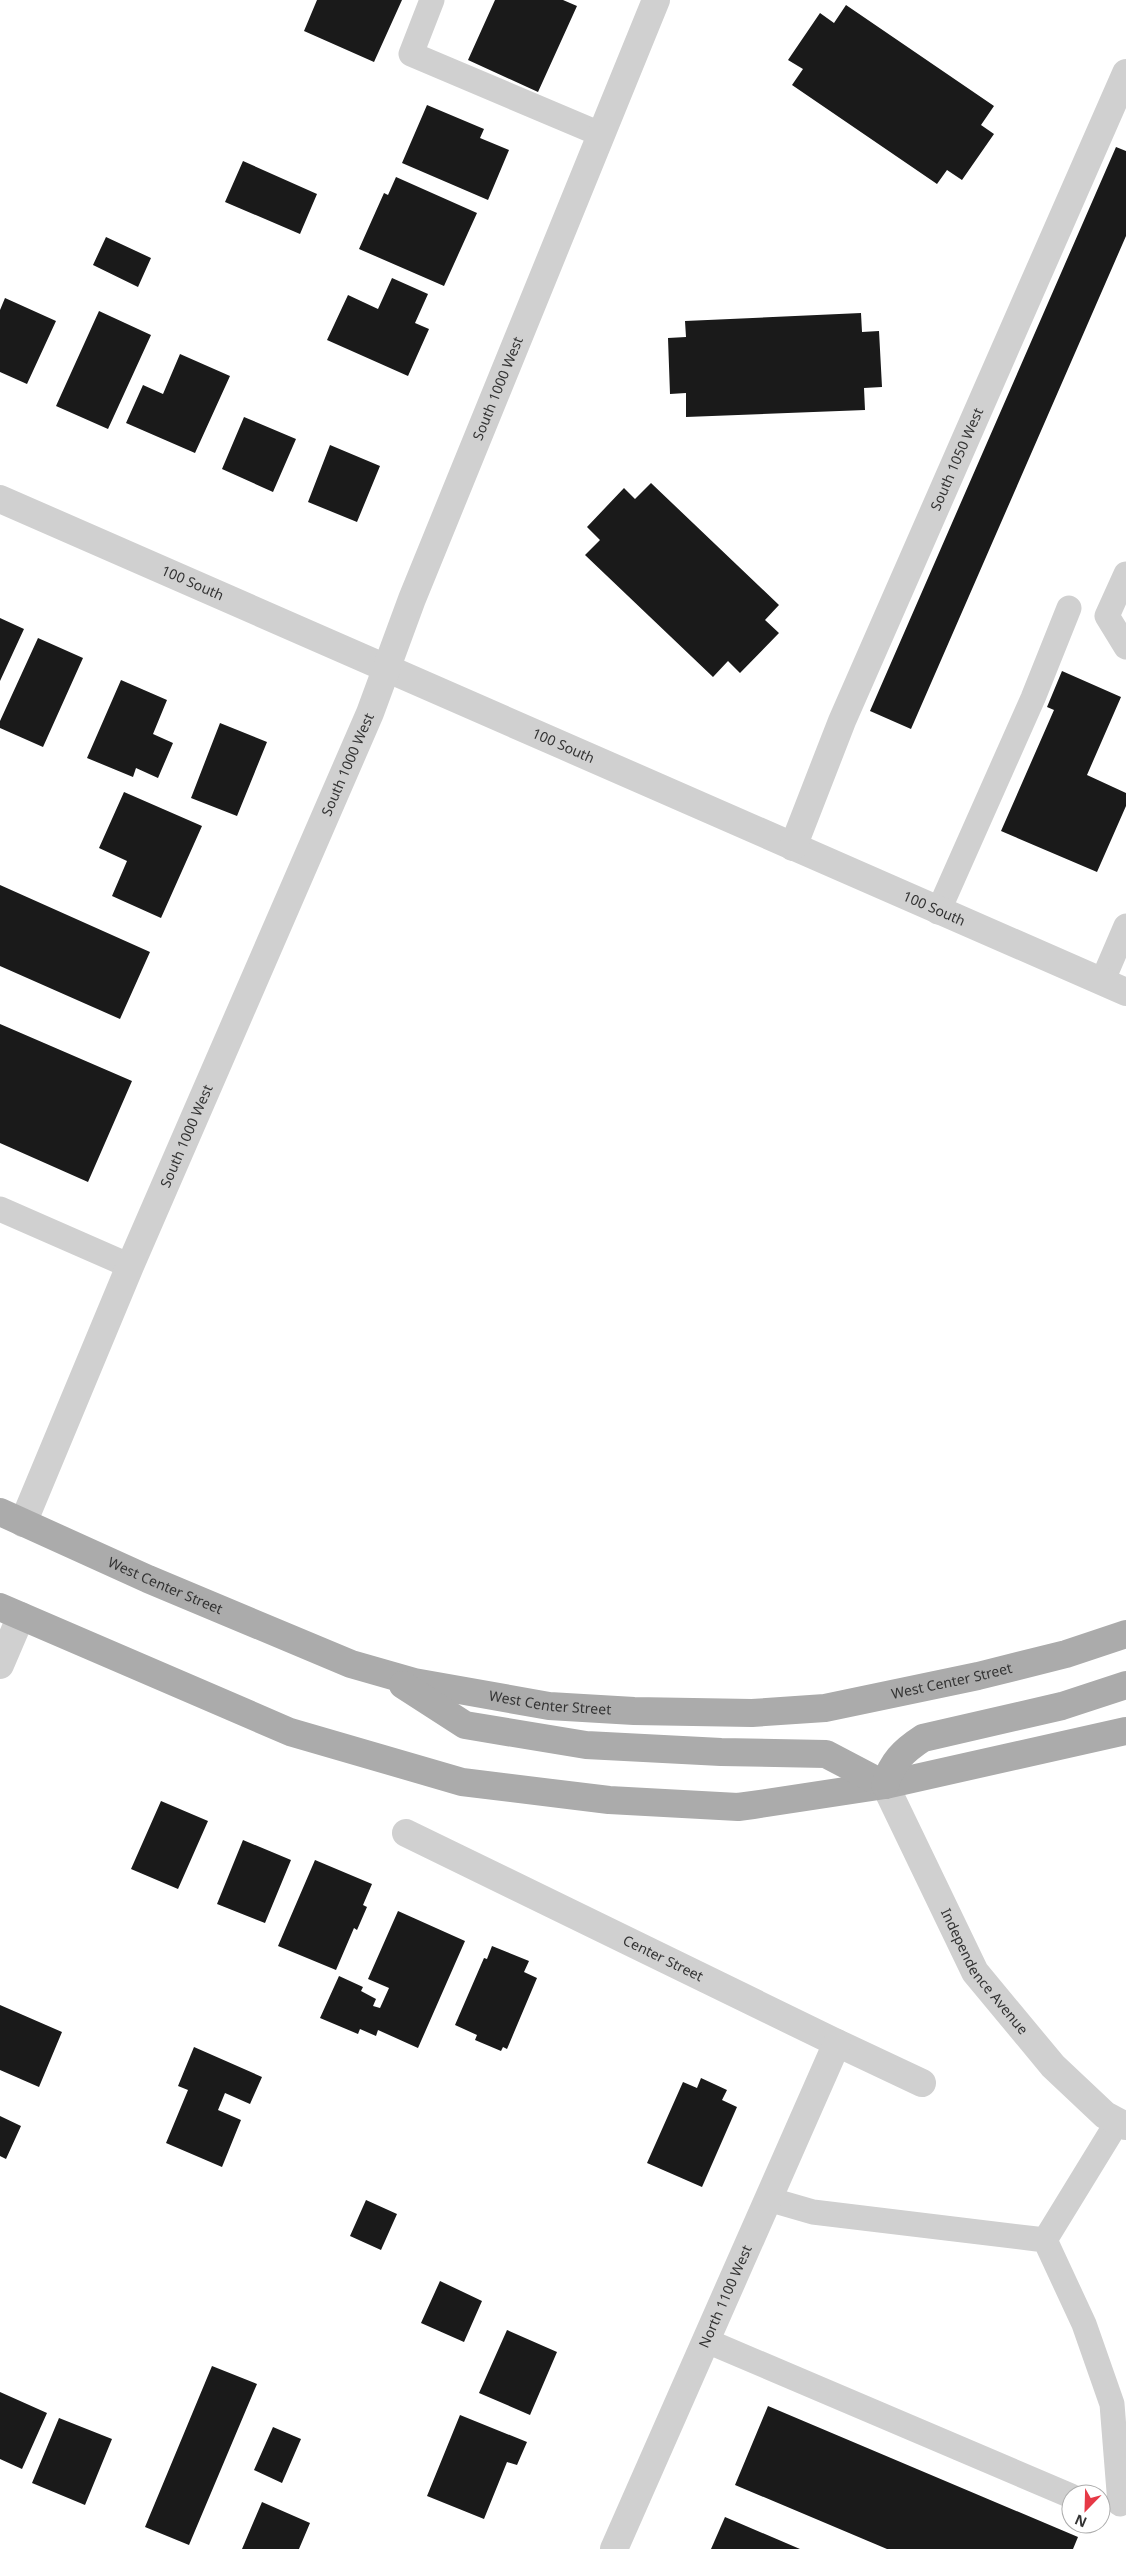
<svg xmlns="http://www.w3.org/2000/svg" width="1126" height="2549" font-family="'Noto Sans',sans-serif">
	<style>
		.building { fill: #1a1a1a }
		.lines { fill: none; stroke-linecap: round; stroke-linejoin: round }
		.service { stroke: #d0d0d0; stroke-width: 25 }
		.minor { stroke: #d0d0d0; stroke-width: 28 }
		.tertiary { stroke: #d0d0d0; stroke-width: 28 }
		.primary { stroke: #ababab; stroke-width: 28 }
		.labels { text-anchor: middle; stroke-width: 5; stroke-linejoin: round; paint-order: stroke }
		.street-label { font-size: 14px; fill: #333; stroke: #fff }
	</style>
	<rect width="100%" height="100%" fill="#fff"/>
	<path class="building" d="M317,0H402L374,62L304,31Z
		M495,0H563L577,6L538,92L468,60Z
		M846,5L994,106L981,125L994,134L962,180L947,170L937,184L792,85L803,69L788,60L820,13L834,23Z
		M427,105L484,129L480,138L509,150L488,200L402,163Z
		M1116,147L1126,151V236L911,729L870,711Z
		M243,161L317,194L300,234L225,202Z
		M396,177L477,213L444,286L359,249L384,193L388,195Z
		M106,237L151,258L138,287L93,265Z
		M392,278L428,294L415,323L429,329L408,376L327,340L348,295L378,309Z
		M5,298L56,321L27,384L0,372V310Z
		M99,311L151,335L108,429L56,406Z
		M861,313L862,332L879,331L882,387L864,388L865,410L686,417V393L670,394L668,338L686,337L685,321Z
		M180,354L230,376L195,453L126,423L143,385L163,394Z
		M244,417L296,439L273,492L222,469Z
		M330,445L380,466L357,522L308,502Z
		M651,483L779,605L765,620L779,633L740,673L728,661L713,677L585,555L600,540L587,527L624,488L635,499Z
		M0,618L24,629L0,681Z
		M38,638L83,658L43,747L0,728V721Z
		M1062,671L1121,697L1087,775L1126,793V806L1097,872L1001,831L1054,710L1047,707Z
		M121,680L167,700L153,734L173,743L158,778L136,768L133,777L87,758Z
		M220,723L267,742L237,816L191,798Z
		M124,792L202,826L161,918L112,896L127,861L99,848Z
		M0,885L150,952L120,1019L0,966Z
		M0,1024L132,1081L88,1182L0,1143Z
		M161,1801L208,1821L178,1889L131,1869Z
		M243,1840L291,1860L265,1923L217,1904Z
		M315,1860L372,1884L363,1905L367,1907L357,1930L354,1928L336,1970L278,1946Z
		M398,1911L465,1941L418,2048L378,2030L376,2036L360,2029L358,2034L320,2018L339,1976L363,1987L361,1991L376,1999L373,2006L380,2008L389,1988L368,1979Z
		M492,1946L529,1961L524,1972L537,1978L507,2049L503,2047L501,2051L475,2040L477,2035L455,2025L484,1958L487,1959Z
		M0,2005L62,2032L39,2087L0,2070Z
		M194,2047L262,2077L250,2104L225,2093L218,2110L241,2120L222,2167L166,2143L188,2090L178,2086Z
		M701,2078L727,2090L722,2100L737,2107L702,2187L647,2163L683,2082L697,2088Z
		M0,2116L21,2126L6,2159L0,2156Z
		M366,2200L397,2214L381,2250L350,2236Z
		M440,2281L482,2301L464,2342L421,2323Z
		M507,2330L557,2352L530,2415L479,2393Z
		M212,2366L257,2384L189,2545L145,2527Z
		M0,2392L47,2413L22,2469L0,2459Z
		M768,2406L1078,2537L1073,2549H887L735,2485Z
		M460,2415L527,2442L517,2465L507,2462L484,2519L427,2496Z
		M59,2418L112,2439L85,2505L32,2483Z
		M273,2427L301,2439L282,2483L254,2470Z
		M262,2502L310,2523L299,2549H242Z
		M725,2517L800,2549H711Z"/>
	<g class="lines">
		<path class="service" d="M432,0L411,54L600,134
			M1126,574L1107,616L1126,647
			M938,912L1033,698L1069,608
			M1102,982L1126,926
			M0,1209L130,1266
			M768,2199L813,2212L1045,2240L1118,2121
			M1045,2240L1084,2324L1112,2404L1120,2504
			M707,2341L1071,2496"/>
		<g class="minor">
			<path id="s1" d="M0,499C376,662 750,829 1126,992"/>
			<path id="s2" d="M793,847L842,721L1126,73"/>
			<path id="s3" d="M23,1523L130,1266L370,713L412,599L656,0"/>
			<path d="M0,1665L21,1616"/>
			<path id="s4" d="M406,1833L837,2043L922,2083"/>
			<path id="s5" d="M614,2549L837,2043"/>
		</g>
		<path class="tertiary" id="s6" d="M885,1785L975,1972L1053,2066L1105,2115L1126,2126"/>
		<g class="primary">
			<path id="s7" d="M0,1512L148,1579L351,1664L414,1682L549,1706L634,1711L752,1713L825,1708L978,1676L1066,1654L1126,1634"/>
			<path d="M0,1607L290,1732L462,1782L609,1800L738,1807L753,1805L885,1785L1126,1731"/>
			<path d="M403,1685L465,1725L586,1745L721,1752L826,1754L885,1785"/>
			<path d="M885,1785C892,1762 903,1751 923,1738L1062,1706L1126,1685"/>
		</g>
	</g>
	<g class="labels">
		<g class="street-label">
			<text dy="5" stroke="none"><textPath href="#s3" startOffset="1230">South 1000 West</textPath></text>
			<text dy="5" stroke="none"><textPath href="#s2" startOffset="421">South 1050 West</textPath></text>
			<text dy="5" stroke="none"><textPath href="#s1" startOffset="210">100 South</textPath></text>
			<text dy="5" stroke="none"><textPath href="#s1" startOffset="615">100 South</textPath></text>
			<text dy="5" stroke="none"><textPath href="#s3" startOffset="825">South 1000 West</textPath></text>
			<text dy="5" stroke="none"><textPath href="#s1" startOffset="1020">100 South</textPath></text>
			<text dy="5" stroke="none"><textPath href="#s3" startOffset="420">South 1000 West</textPath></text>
			<text dy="5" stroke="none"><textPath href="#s7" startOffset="181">West Center Street</textPath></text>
			<text dy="5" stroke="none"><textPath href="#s7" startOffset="991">West Center Street</textPath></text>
			<text dy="5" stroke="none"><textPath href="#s7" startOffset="586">West Center Street</textPath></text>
			<text dy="5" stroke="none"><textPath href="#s4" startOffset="286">Center Street</textPath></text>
			<text dy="5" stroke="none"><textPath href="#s6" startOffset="212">Independence Avenue</textPath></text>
			<text dy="5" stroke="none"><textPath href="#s5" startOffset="276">North 1100 West</textPath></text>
		</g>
	</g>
	<g transform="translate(1086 2509) rotate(203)"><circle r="24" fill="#ffffff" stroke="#adadad"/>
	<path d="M0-4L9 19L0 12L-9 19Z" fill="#e63946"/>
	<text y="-8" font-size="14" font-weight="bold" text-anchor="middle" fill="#333333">N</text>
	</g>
</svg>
